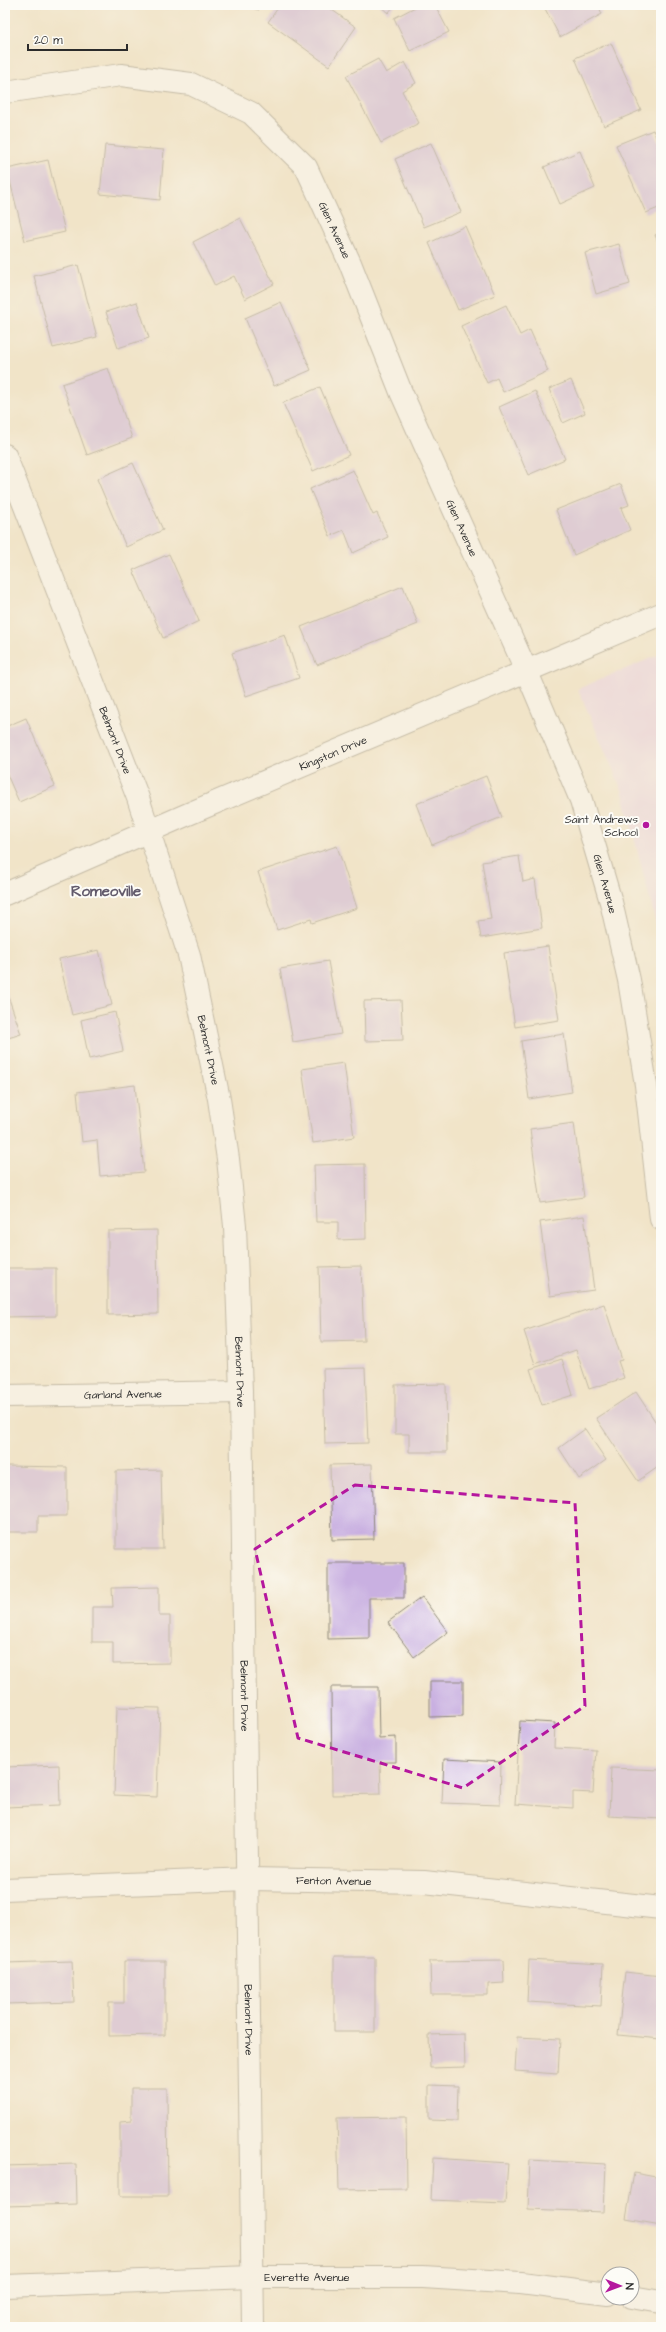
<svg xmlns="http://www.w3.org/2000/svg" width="666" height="2332" font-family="'Architects Daughter',sans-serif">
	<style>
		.built { fill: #ead1ec }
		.building { fill: #c9b0e1 }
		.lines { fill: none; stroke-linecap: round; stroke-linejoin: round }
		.minor-casing { stroke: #8e887a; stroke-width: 24 }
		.tertiary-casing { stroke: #8e887a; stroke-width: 24 }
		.minor { stroke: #fff; stroke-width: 22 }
		.tertiary { stroke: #fff; stroke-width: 22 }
		.marked { fill: none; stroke: #b5179e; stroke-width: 3; stroke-dasharray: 8 5; stroke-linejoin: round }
		.poi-dot { fill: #b5179e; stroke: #fdfcf7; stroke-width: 1.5 }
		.labels { text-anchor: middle; stroke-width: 4; stroke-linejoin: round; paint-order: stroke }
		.street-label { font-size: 11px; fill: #2b2b2b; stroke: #fdfcf7 }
		.poi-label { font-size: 11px; fill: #2b2b2b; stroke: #fdfcf7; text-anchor: end }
		.district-label { font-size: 15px; font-weight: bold; fill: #625a6b; stroke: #fdfcf7 }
	</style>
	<rect width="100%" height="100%" fill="#fdfcf7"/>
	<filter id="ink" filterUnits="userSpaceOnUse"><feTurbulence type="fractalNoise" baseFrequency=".025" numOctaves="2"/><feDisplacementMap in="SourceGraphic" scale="8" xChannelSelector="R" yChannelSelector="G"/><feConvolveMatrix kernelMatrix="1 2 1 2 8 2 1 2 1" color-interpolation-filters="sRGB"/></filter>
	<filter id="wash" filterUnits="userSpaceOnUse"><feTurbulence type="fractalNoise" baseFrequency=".012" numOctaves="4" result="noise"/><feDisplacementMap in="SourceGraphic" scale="16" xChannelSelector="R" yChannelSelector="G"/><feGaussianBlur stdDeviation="0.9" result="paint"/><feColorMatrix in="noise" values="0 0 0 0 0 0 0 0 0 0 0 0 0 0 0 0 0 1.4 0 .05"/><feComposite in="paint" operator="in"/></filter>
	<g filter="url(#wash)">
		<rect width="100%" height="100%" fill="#f1e4c8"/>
		<path class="built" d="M661,654V943L622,790L578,689Z"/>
		<g id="blocks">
			<path class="building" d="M242,5H260L259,10Z
				M280,5H325L356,27L329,66L268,22Z
				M379,5H395L388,13Z
				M419,5H435L449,32L410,51L394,18Z
				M543,5H598L602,14L560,37Z
				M611,43L641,110L604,126L575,58Z
				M378,59L386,73L405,62L416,83L402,91L419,123L381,143L346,76Z
				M653,130L661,148V207L646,213L616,145Z
				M431,143L461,212L424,227L395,159Z
				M105,145L164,150L160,200L100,194Z
				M580,151L595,188L560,204L544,167Z
				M48,160L65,232L25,241L7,169Z
				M240,218L274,284L245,299L234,276L215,286L193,242Z
				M465,226L495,295L458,310L429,243Z
				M661,232V249L655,235Z
				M619,244L630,284L596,294L585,253Z
				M78,265L97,337L53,348L34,276Z
				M137,302L149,338L118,348L106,312Z
				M281,302L311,370L274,386L245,318Z
				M506,305L520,335L530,330L548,371L503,392L497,378L487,383L461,326Z
				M108,368L132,438L87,455L62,384Z
				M571,380L585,413L563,423L549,389Z
				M320,387L349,455L313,471L283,403Z
				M535,391L565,459L528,475L499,407Z
				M133,463L163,530L126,547L97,479Z
				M353,470L373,515L377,513L388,537L353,553L344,530L330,536L310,489Z
				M621,484L629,505L621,508L630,530L574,555L556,510Z
				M169,554L199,621L163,638L133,570Z
				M403,586L418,624L317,665L301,627Z
				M285,635L299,678L246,696L232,653Z
				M26,718L55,786L19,802L5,770V727Z
				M486,776L502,817L432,845L416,804Z
				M337,846L357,908L312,923L311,919L277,930L258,872Z
				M519,856L523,882L535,879L542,928L481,938L478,921L491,919L482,862Z
				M548,946L559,1020L515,1027L504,953Z
				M99,950L112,1005L72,1015L59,959Z
				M328,961L341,1034L293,1042L280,969Z
				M5,987L21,1034L5,1039Z
				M401,1000L403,1040L365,1041L364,1001Z
				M115,1012L123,1051L89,1059L81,1020Z
				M564,1034L572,1092L529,1099L521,1041Z
				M344,1063L354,1137L313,1143L302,1069Z
				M135,1085L144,1172L100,1176L97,1140L82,1142L77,1092Z
				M574,1123L584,1197L540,1203L530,1129Z
				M365,1164L366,1239L338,1240V1222H316L314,1165Z
				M584,1216L594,1290L550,1296L540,1222Z
				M157,1230L158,1314L108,1315V1231Z
				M361,1266L364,1341L321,1342L319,1267Z
				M5,1268H56V1316L5,1317Z
				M604,1304L622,1360L618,1361L624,1378L589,1389L576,1350L535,1364L524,1331Z
				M562,1359L573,1395L542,1405L530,1369Z
				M365,1368L368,1443L325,1444L323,1369Z
				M446,1384L447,1452H409V1434H395V1385Z
				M636,1392L661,1430V1465L638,1481L596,1418Z
				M585,1429L606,1460L579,1479L559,1448Z
				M372,1464L374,1539L332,1540L330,1465Z
				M5,1466L67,1467V1516H38V1532H5Z
				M161,1470L163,1549H116V1471Z
				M328,1563H404V1598H369V1638L328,1639Z
				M159,1587V1616H170V1663L113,1664V1642H92V1607H113L112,1588Z
				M422,1597L448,1632L414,1657L388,1622Z
				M430,1681H463V1716L430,1717Z
				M331,1687H378L379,1738L396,1737V1762H380L381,1794L332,1795Z
				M117,1707L160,1708L157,1797L114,1795Z
				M520,1721L555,1723L554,1748L596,1750L593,1793L573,1792V1808L515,1804Z
				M444,1759L501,1762L500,1805L442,1803Z
				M59,1765L60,1805L5,1807V1767Z
				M611,1768L661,1770V1819L609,1816Z
				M334,1957H375V2032H334Z
				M503,1960L504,1983L488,1984V1995H431L430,1961Z
				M529,1960L603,1964L601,2006L527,2002Z
				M72,1961L74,2002L5,2004V1963Z
				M124,1961H165V2035L109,2036V2003H124Z
				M625,1972L661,1976V2039L618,2035Z
				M464,2034L465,2067L430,2068L429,2035Z
				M517,2037L560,2039L558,2074L515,2071Z
				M429,2085L458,2086L457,2121L429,2120Z
				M131,2088H167L168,2196H120V2122L131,2121Z
				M406,2117L407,2189L339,2190L337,2118Z
				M433,2158L508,2163L505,2203L431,2200Z
				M530,2160L606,2164L604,2212L528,2209Z
				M76,2164L77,2204L5,2206V2166Z
				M634,2173L661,2178V2225L626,2219Z"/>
		</g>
	</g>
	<g filter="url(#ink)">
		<use href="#blocks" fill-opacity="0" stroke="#8e887a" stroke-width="1"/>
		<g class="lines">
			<g class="minor-casing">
				<g id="minor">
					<path id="s1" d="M5,92L121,75L191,84L251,113L306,167L350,263L401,392L526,670L581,800L611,902L629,980L646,1085L661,1219"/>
					<path id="s2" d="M5,894L186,815L661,614"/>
					<path id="s3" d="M5,1396L241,1392"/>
					<path id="s4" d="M5,1889L248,1879L424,1882L661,1908"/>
					<path id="s5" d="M5,2286L252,2277H423L521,2283L608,2294"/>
					<path d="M632,2297L661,2302"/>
				</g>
			</g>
			<g class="tertiary-casing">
				<g id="tertiary">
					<path id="s6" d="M5,455L138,798L189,955L219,1099L228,1159L235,1226L241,1392L253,2327"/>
				</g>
			</g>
			<use href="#minor" class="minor"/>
			<use href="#tertiary" class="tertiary"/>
		</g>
	</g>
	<path d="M0 0H666V2332H0ZM355,1485L575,1503L585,1706L463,1788L298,1738L255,1549Z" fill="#f1e4c8" fill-opacity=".55" fill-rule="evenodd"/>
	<path class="marked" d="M355,1485L575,1503L585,1706L463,1788L298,1738L255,1549Z"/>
	<circle class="poi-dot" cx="646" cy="825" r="4"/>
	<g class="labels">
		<g class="street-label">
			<text dy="4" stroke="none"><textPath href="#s1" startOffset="401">Glen Avenue</textPath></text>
			<text dy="4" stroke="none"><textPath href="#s1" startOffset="725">Glen Avenue</textPath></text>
			<text dy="4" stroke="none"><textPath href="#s6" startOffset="306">Belmont Drive</textPath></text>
			<text dy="4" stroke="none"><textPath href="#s2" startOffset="357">Kingston Drive</textPath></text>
			<text dy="4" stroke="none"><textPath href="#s1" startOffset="1109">Glen Avenue</textPath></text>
			<text dy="4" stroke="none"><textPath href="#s6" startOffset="630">Belmont Drive</textPath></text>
			<text dy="4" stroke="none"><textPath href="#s6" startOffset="954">Belmont Drive</textPath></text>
			<text dy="4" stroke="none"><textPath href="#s3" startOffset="118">Garland Avenue</textPath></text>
			<text dy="4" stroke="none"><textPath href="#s6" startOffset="1278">Belmont Drive</textPath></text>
			<text dy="4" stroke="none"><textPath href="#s4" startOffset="329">Fenton Avenue</textPath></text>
			<text dy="4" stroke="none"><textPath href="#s6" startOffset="1602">Belmont Drive</textPath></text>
			<text dy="4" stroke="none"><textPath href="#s5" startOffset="302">Everette Avenue</textPath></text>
		</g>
		<g class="poi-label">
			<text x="638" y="823">Saint Andrews<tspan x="638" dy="13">School</tspan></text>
		</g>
		<g class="district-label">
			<text x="106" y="896">Romeoville</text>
		</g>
	</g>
	<rect width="666" height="2332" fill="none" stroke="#fdfcf7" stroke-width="20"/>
	<g transform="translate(620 2286) rotate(91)"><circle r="19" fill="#fdfcf7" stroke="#a9a8a5"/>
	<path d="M0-3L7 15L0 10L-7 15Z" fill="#b5179e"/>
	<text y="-6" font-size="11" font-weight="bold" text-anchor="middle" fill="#2b2b2b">N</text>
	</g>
	<path d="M28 44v6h99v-6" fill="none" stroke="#2b2b2b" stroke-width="2"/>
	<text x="34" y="44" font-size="12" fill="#2b2b2b" stroke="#fdfcf7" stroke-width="3" paint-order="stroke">20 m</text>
</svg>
